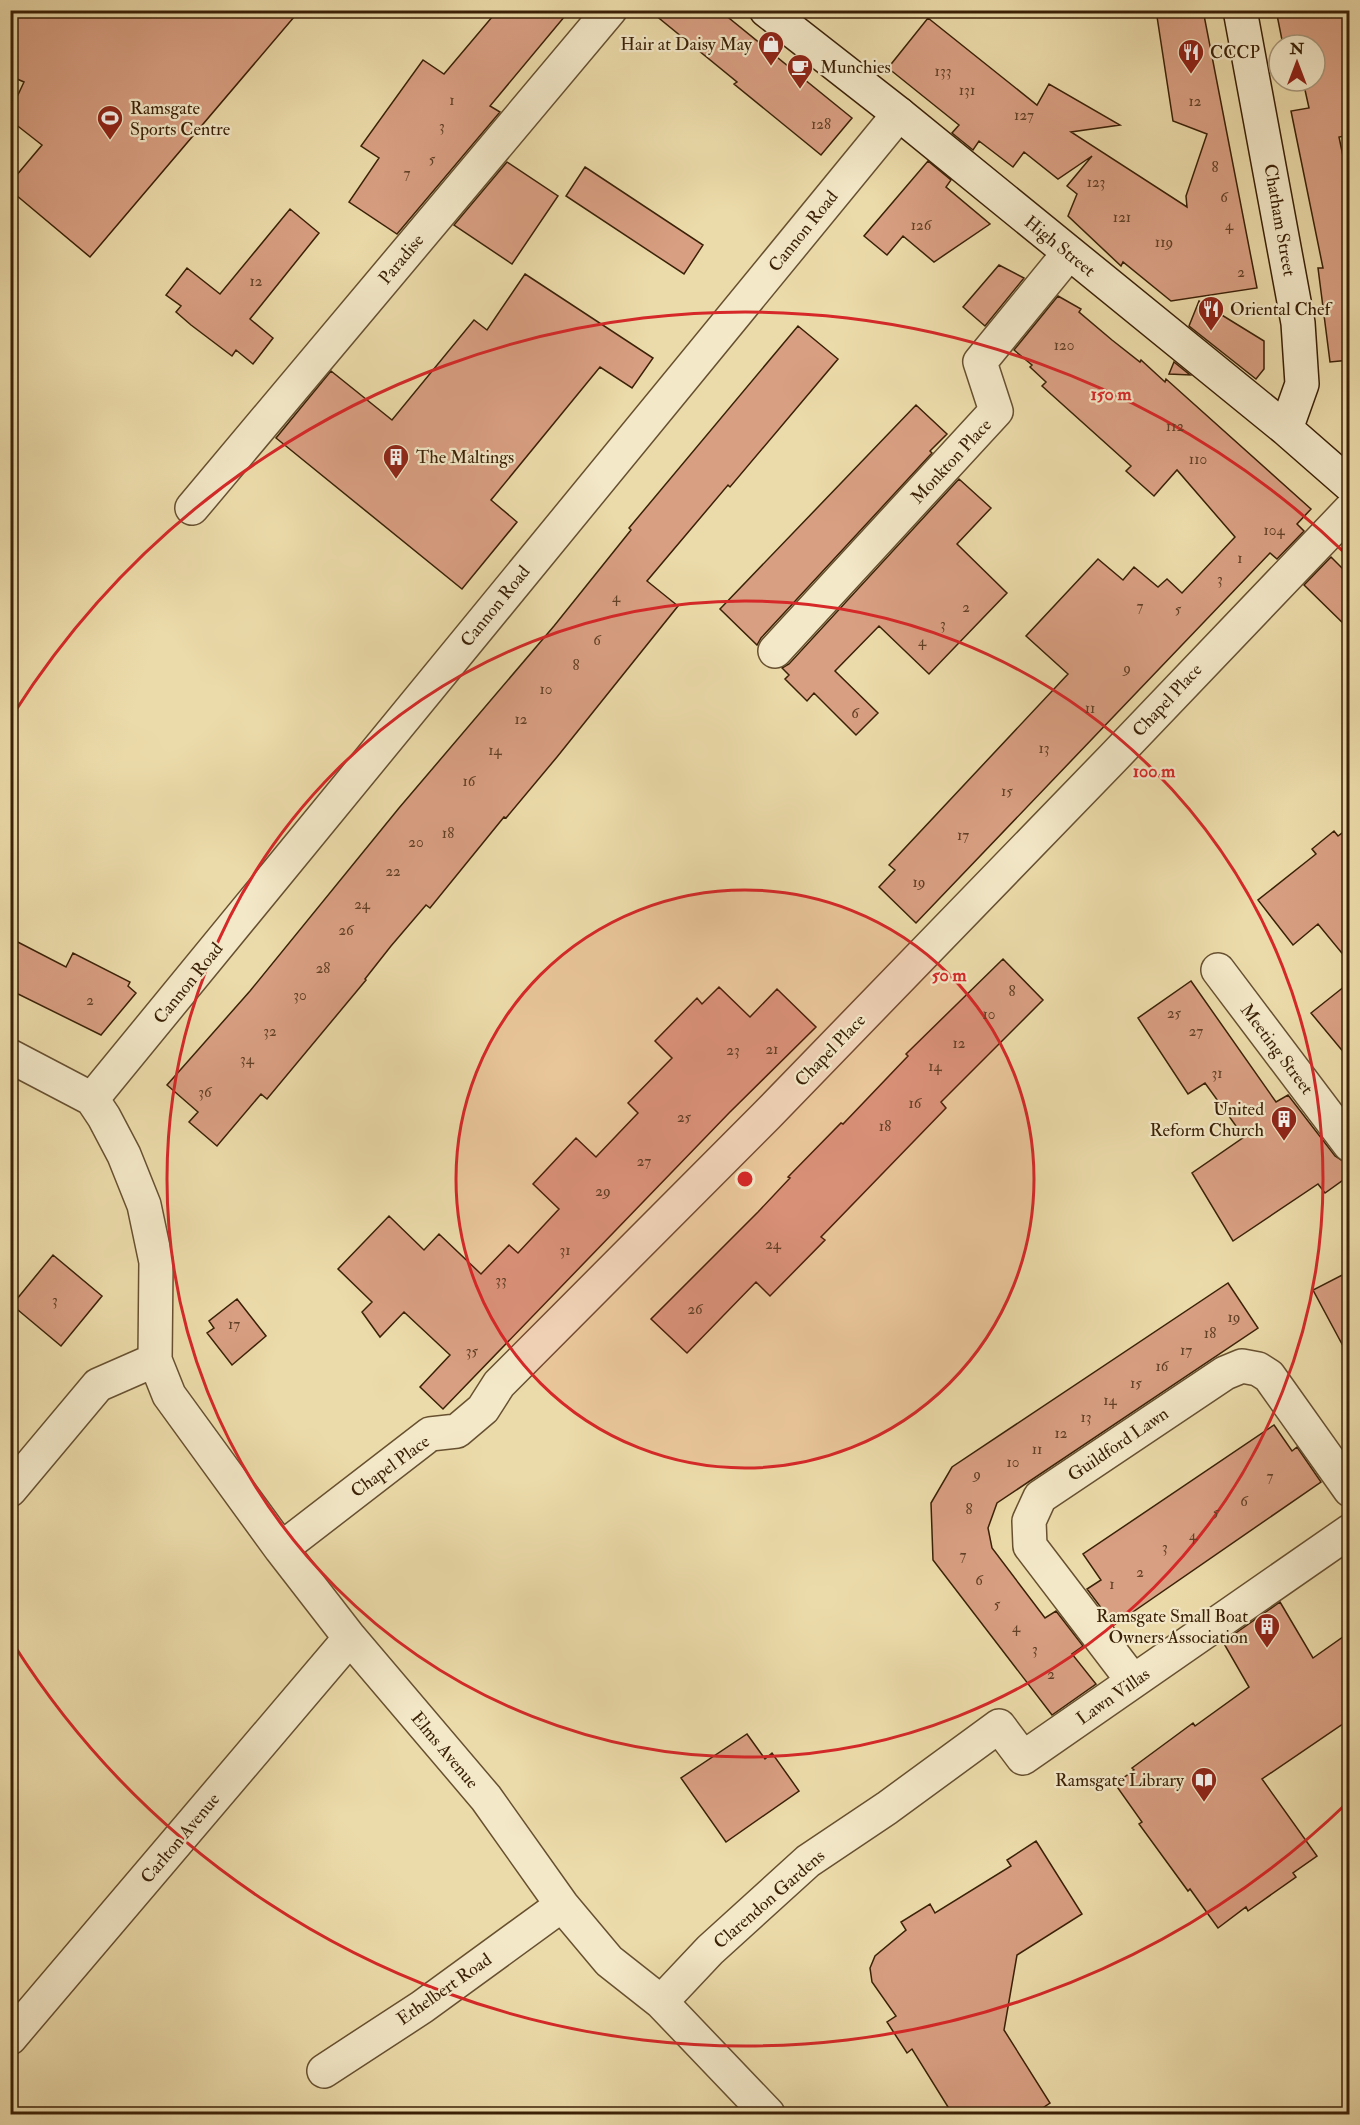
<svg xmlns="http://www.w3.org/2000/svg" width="1360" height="2125" font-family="'IM FELL Double Pica',serif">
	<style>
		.building { fill: #d99f82; stroke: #3b2107; stroke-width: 1.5 }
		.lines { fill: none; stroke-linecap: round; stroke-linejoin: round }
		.street-casing { stroke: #675030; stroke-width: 36 }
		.secondary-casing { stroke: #3b2107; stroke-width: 36 }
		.street { stroke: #f3e8c8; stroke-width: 33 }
		.secondary { stroke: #f3e8c8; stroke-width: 33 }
		.ring { fill: none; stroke: #d62828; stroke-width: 3 }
		.labels { text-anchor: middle; stroke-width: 4.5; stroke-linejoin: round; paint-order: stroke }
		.number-label { font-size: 15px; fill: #624026 }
		.poi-label { font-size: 18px; fill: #3b2107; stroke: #f3e8c8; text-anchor: start }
		.street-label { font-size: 18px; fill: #3b2107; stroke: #f3e8c8 }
		.centre { fill: #d62828; stroke: #f3e8c8; stroke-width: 3 }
		.ring-label { font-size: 18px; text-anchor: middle; font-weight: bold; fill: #d62828; stroke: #f3e8c8; stroke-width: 4.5; stroke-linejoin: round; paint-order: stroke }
	</style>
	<rect width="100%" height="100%" fill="#ecdbaa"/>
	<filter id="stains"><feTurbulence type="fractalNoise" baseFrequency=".00333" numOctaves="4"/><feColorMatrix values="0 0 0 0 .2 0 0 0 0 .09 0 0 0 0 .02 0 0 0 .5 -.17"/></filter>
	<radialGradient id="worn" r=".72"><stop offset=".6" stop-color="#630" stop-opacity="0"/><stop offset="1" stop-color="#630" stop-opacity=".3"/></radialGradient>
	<path class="building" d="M10,10H300L90,257L10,190V183L42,145L10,120V112L24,82L10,76Z
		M498,10H570L490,106L500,112L397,234L349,202L379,158L361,146L423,60L444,74Z
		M649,10H719L852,118L821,155L734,84L737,82Z
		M1156,10H1203L1257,288L1171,301L1123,262L1121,266L1068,216L1077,194L1067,186L1092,156L1058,179L1024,152L1013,167L979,141L973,150L952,133L959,125L888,68L928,18L1037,105L1049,84L1120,125L1071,132L1187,207L1186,196L1207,134L1173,121Z
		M1276,10H1350V135L1339,137L1350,190V360L1330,362L1318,268H1323L1291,111L1309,108L1303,81H1315V45H1283Z
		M928,161L951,180L946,187L990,224L934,262L903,236L887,255L864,236Z
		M507,162L558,196L512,264L454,225Z
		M585,167L703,245L684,274L566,196Z
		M290,209L319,233L250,319L273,338L253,364L236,350L232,356L191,325L176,312L181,306L166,295L187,268L220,294Z
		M999,265L1024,278L985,326L963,307Z
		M525,274L653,358L632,388L600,367L491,500L517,522L462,589L276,438L331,371L392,420L474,320L487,330Z
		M1058,296L1081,309L1079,312L1112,340L1140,362L1141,360L1165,382L1166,379L1311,509L1297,524L1304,531L1277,559L1270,553L916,923L879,887L895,870L889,865L1068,674L1026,636L1098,559L1123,580L1134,567L1158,587L1167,579L1182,593L1235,537L1177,470L1154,496L1126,471L1131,466L1042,386L1046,382L1030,367L1032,365L1014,350Z
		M1199,301L1264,341V369L1256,379L1189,326Z
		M798,326L838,359L730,487L728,485L647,581L678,606L557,757L506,818L504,817L430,908L426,905L391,946L365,979L366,980L267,1099L261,1094L217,1146L189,1122L198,1112L167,1085L250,991L399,808L554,626L631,530L629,528Z
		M1174,362L1190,375L1169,374Z
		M916,405L947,434L930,451L932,453L761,638L757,645L720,609Z
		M959,479L991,508L957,544L1007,593L929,674L879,626L835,671L878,713L856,735L814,693L807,701L785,679L789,675L782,668L789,664Z
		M1331,557L1350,576V630L1304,585Z
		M1350,827V963L1318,924L1293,945L1258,900L1316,854L1312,849L1334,831L1338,836Z
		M10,938L66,967L73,953L130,982L128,986L136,993L101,1035L10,990Z
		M1003,959L1043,1000L941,1102L946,1108L821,1237L825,1240L770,1296L756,1282L687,1353L651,1319L758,1212L790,1178L788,1177L841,1123L843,1124L908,1056L906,1054Z
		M1191,981L1276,1102L1288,1095L1335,1156L1346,1163L1350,1167V1175L1325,1193L1318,1184L1233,1241L1192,1173L1244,1137L1205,1083L1188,1094L1138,1018Z
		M1350,982V1060L1311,1013Z
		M719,987L750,1017L777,989L816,1027L729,1113L443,1409L420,1387L450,1355L404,1312L380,1337L362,1312L372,1302L338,1269L389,1216L424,1250L439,1234L481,1274L509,1245L518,1253L559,1209L533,1184L576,1138L596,1157L638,1113L628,1103L672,1058L655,1041L697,998L702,1004Z
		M53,1255L102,1296L61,1346L12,1305Z
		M1350,1271V1359L1313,1290Z
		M1228,1283L1258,1328L997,1503L988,1528L992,1548L1045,1618L1056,1611L1083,1646L1072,1654L1096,1684L1052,1715L933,1560L931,1503L952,1467Z
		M237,1299L266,1336L232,1365L207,1333L214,1328L209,1321Z
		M1274,1425L1292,1451L1297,1447L1321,1482L1114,1625L1087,1589L1101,1580L1083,1554Z
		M1280,1602L1313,1658L1350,1632V1719L1262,1779L1317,1856L1293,1873L1296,1877L1248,1911L1246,1907L1218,1928L1190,1889L1188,1891L1139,1824L1142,1822L1115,1784L1134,1770L1132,1768L1193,1723L1195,1726L1249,1687L1223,1642Z
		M747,1734L765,1759L772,1753L799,1791L726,1842L681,1778Z
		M1036,1841L1082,1914L1017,1955L1004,2030L1050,2103L1032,2115H953L912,2049L907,2053L887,2022L896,2016L872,1982L870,1968L875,1956L906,1930L901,1922L930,1904L935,1913L1011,1866L1007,1860Z"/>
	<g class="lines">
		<g class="street-casing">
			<path id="street" d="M192,508L610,10
				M775,651L996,411L980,362L1069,253
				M1218,970L1350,1145
				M10,1056L92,1099L104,1117L124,1155L144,1205L156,1262L155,1360L169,1395L281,1549L350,1638L486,1798L562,1905L609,1961L661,2002L768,2114
				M92,1099L899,114
				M10,1490L98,1385L155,1360
				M281,1549L430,1434L457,1431L483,1409L499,1384L767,1115L1113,758L1350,510
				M1133,1681L1030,1546L1029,1521L1040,1497L1225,1373L1242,1366L1258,1369L1269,1376L1350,1490
				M661,2002L710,1950L808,1861L887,1808L999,1726L1023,1758L1350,1531
				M10,2038L350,1638
				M324,2071L422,2007L562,1905"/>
		</g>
		<g class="secondary-casing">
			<path id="secondary" d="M766,10L899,114L1286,429L1350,485
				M1240,10L1298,323L1302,384L1286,429"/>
		</g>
		<use href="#street" class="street"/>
		<use href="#secondary" class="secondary"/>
	</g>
	<circle cx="745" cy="1179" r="289" fill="#d62828" fill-opacity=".12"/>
	<g class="ring">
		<circle cx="745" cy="1179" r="289"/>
		<circle cx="745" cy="1179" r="578"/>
		<path d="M1347 1803A867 867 0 0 1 14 1645M14 713A867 867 0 0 1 1347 555"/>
	</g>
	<defs>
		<g id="shop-pin" transform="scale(1.35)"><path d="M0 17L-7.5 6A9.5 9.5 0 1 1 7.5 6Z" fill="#8f2418" stroke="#f3e8c8"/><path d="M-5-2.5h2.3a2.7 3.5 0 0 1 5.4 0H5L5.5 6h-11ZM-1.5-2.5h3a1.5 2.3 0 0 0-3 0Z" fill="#fff"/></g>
		<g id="restaurant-pin" transform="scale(1.35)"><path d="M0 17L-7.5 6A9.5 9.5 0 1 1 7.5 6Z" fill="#8f2418" stroke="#f3e8c8"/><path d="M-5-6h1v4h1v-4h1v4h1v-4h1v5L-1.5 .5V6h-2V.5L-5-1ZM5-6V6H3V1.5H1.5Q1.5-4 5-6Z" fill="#fff"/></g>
		<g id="cafe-pin" transform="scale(1.35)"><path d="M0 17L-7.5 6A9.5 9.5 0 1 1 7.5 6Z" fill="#8f2418" stroke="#f3e8c8"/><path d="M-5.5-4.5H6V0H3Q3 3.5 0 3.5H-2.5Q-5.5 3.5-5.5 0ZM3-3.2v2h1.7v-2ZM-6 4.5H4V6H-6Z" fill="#fff"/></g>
		<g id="stadium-pin" transform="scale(1.35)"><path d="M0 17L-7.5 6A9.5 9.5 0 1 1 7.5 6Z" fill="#8f2418" stroke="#f3e8c8"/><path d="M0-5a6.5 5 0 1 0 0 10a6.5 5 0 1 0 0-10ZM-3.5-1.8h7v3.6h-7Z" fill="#fff"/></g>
		<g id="building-pin" transform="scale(1.35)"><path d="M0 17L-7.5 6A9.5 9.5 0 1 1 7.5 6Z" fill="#8f2418" stroke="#f3e8c8"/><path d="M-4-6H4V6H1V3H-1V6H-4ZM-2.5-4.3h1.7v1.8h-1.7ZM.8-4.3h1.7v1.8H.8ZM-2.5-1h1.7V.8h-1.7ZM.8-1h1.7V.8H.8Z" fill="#fff"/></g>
		<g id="library-pin" transform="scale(1.35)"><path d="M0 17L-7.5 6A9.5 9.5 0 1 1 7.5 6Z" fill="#8f2418" stroke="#f3e8c8"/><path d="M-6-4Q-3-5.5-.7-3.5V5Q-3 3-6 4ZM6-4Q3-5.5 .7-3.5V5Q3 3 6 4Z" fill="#fff"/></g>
	</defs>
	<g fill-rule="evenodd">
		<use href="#shop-pin" x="771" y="44"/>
		<use href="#restaurant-pin" x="1191" y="52"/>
		<use href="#cafe-pin" x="800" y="67"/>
		<use href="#stadium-pin" x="110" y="118"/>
		<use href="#restaurant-pin" x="1211" y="309"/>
		<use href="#building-pin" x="396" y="457"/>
		<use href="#building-pin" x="1284" y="1119"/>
		<use href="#building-pin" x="1267" y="1626"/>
		<use href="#library-pin" x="1204" y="1780"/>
	</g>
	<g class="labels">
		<g class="number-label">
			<text x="943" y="76">133</text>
			<text x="967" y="95">131</text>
			<text x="452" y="105">1</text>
			<text x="1195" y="106">12</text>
			<text x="1024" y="120">127</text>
			<text x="821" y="129">128</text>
			<text x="442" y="131">3</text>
			<text x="432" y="164">5</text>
			<text x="1215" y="172">8</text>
			<text x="407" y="178">7</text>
			<text x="1096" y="187">123</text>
			<text x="1224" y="202">6</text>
			<text x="1122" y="222">121</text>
			<text x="921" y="230">126</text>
			<text x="1229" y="230">4</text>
			<text x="1164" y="247">119</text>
			<text x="1241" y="277">2</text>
			<text x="256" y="286">12</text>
			<text x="1064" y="350">120</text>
			<text x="1175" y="431">112</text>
			<text x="1198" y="464">110</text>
			<text x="1274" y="535">104</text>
			<text x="1240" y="563">1</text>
			<text x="1220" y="584">3</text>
			<text x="616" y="602">4</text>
			<text x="1140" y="611">7</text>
			<text x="966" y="612">2</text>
			<text x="1178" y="614">5</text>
			<text x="943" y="629">3</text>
			<text x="597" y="645">6</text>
			<text x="922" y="646">4</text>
			<text x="576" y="670">8</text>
			<text x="1127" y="673">9</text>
			<text x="546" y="694">10</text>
			<text x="1090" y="713">11</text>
			<text x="855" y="718">6</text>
			<text x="521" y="724">12</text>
			<text x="1044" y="753">13</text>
			<text x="495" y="755">14</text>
			<text x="469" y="786">16</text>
			<text x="1007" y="796">15</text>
			<text x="448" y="838">18</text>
			<text x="963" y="840">17</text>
			<text x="416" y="847">20</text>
			<text x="393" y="876">22</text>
			<text x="919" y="887">19</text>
			<text x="362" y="909">24</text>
			<text x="346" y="935">26</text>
			<text x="323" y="973">28</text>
			<text x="1012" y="996">8</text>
			<text x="300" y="1000">30</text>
			<text x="90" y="1005">2</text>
			<text x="1174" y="1018">25</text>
			<text x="989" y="1019">10</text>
			<text x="270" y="1036">32</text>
			<text x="1196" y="1036">27</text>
			<text x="959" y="1048">12</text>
			<text x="772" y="1054">21</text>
			<text x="733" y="1055">23</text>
			<text x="247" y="1064">34</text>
			<text x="935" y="1071">14</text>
			<text x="1217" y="1078">31</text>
			<text x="205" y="1097">36</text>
			<text x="915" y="1108">16</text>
			<text x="684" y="1122">25</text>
			<text x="885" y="1131">18</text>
			<text x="644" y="1166">27</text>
			<text x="603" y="1196">29</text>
			<text x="773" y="1249">24</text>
			<text x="565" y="1255">31</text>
			<text x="501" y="1285">33</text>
			<text x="55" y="1305">3</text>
			<text x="695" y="1314">26</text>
			<text x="1234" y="1322">19</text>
			<text x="234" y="1329">17</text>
			<text x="1210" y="1338">18</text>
			<text x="1186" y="1355">17</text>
			<text x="472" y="1356">35</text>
			<text x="1162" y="1371">16</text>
			<text x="1136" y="1388">15</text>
			<text x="1110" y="1405">14</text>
			<text x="1086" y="1422">13</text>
			<text x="1061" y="1438">12</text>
			<text x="1037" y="1454">11</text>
			<text x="1013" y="1467">10</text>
			<text x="977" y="1479">9</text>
			<text x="1270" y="1481">7</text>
			<text x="1244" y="1506">6</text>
			<text x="969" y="1514">8</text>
			<text x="1216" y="1517">5</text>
			<text x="1193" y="1540">4</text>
			<text x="1165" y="1552">3</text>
			<text x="963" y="1560">7</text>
			<text x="1140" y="1577">2</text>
			<text x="979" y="1585">6</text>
			<text x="1112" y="1589">1</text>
			<text x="997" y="1609">5</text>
			<text x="1016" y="1632">4</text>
			<text x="1035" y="1654">3</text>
			<text x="1051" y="1679">2</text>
		</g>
		<g class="poi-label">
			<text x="752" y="50" text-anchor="end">Hair at Daisy May</text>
			<text x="1210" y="58">CCCP</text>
			<text x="820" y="73">Munchies</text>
			<text x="130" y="114">Ramsgate<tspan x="130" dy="21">Sports Centre</tspan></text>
			<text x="1230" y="315">Oriental Chef</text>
			<text x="416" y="463">The Maltings</text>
			<text x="1264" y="1115" text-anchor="end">United<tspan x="1264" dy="21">Reform Church</tspan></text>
			<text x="1248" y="1622" text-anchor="end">Ramsgate Small Boat<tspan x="1248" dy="21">Owners Association</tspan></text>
			<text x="1184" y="1786" text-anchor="end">Ramsgate Library</text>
		</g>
		<g class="street-label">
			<text transform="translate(1280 220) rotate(80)" y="6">Chatham Street</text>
			<text transform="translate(803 231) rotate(-51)" y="6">Cannon Road</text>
			<text transform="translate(1060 246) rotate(39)" y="6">High Street</text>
			<text transform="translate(401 259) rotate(-50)" y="6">Paradise</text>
			<text transform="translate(951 461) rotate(-47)" y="6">Monkton Place</text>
			<text transform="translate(495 606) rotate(-51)" y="6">Cannon Road</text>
			<text transform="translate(1167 700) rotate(-47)" y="6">Chapel Place</text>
			<text transform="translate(188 983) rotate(-51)" y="6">Cannon Road</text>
			<text transform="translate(1277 1049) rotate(53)" y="6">Meeting Street</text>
			<text transform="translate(830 1050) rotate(-46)" y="6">Chapel Place</text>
			<text transform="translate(1118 1444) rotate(-34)" y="6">Guildford Lawn</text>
			<text transform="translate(390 1466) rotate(-36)" y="6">Chapel Place</text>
			<text transform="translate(1113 1696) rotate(-35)" y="6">Lawn Villas</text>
			<text transform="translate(445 1750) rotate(50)" y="6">Elms Avenue</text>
			<text transform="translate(180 1838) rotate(-50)" y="6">Carlton Avenue</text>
			<text transform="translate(769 1899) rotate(-41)" y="6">Clarendon Gardens</text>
			<text transform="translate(444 1989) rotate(-35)" y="6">Ethelbert Road</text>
		</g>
	</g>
	<circle cx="745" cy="1179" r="9" class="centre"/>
	<g class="ring-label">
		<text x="1111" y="400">150 m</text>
		<text x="1154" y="777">100 m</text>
		<text x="949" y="981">50 m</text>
	</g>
	<rect width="1360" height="2125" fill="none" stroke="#ecdbaa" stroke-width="36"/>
	<rect x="12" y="12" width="1336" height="2101" fill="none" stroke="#3b2107" stroke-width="3"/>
	<rect x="18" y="18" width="1324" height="2089" fill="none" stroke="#3b2107" stroke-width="1.5"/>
	<g transform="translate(1297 63)"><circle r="28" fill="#f3e8c8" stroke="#a9987b" stroke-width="1.5"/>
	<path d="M0-4.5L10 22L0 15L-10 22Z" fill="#8f2418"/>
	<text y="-9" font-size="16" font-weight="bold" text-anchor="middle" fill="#3b2107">N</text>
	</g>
	<rect width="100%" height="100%" filter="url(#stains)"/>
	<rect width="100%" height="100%" fill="url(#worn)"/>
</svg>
